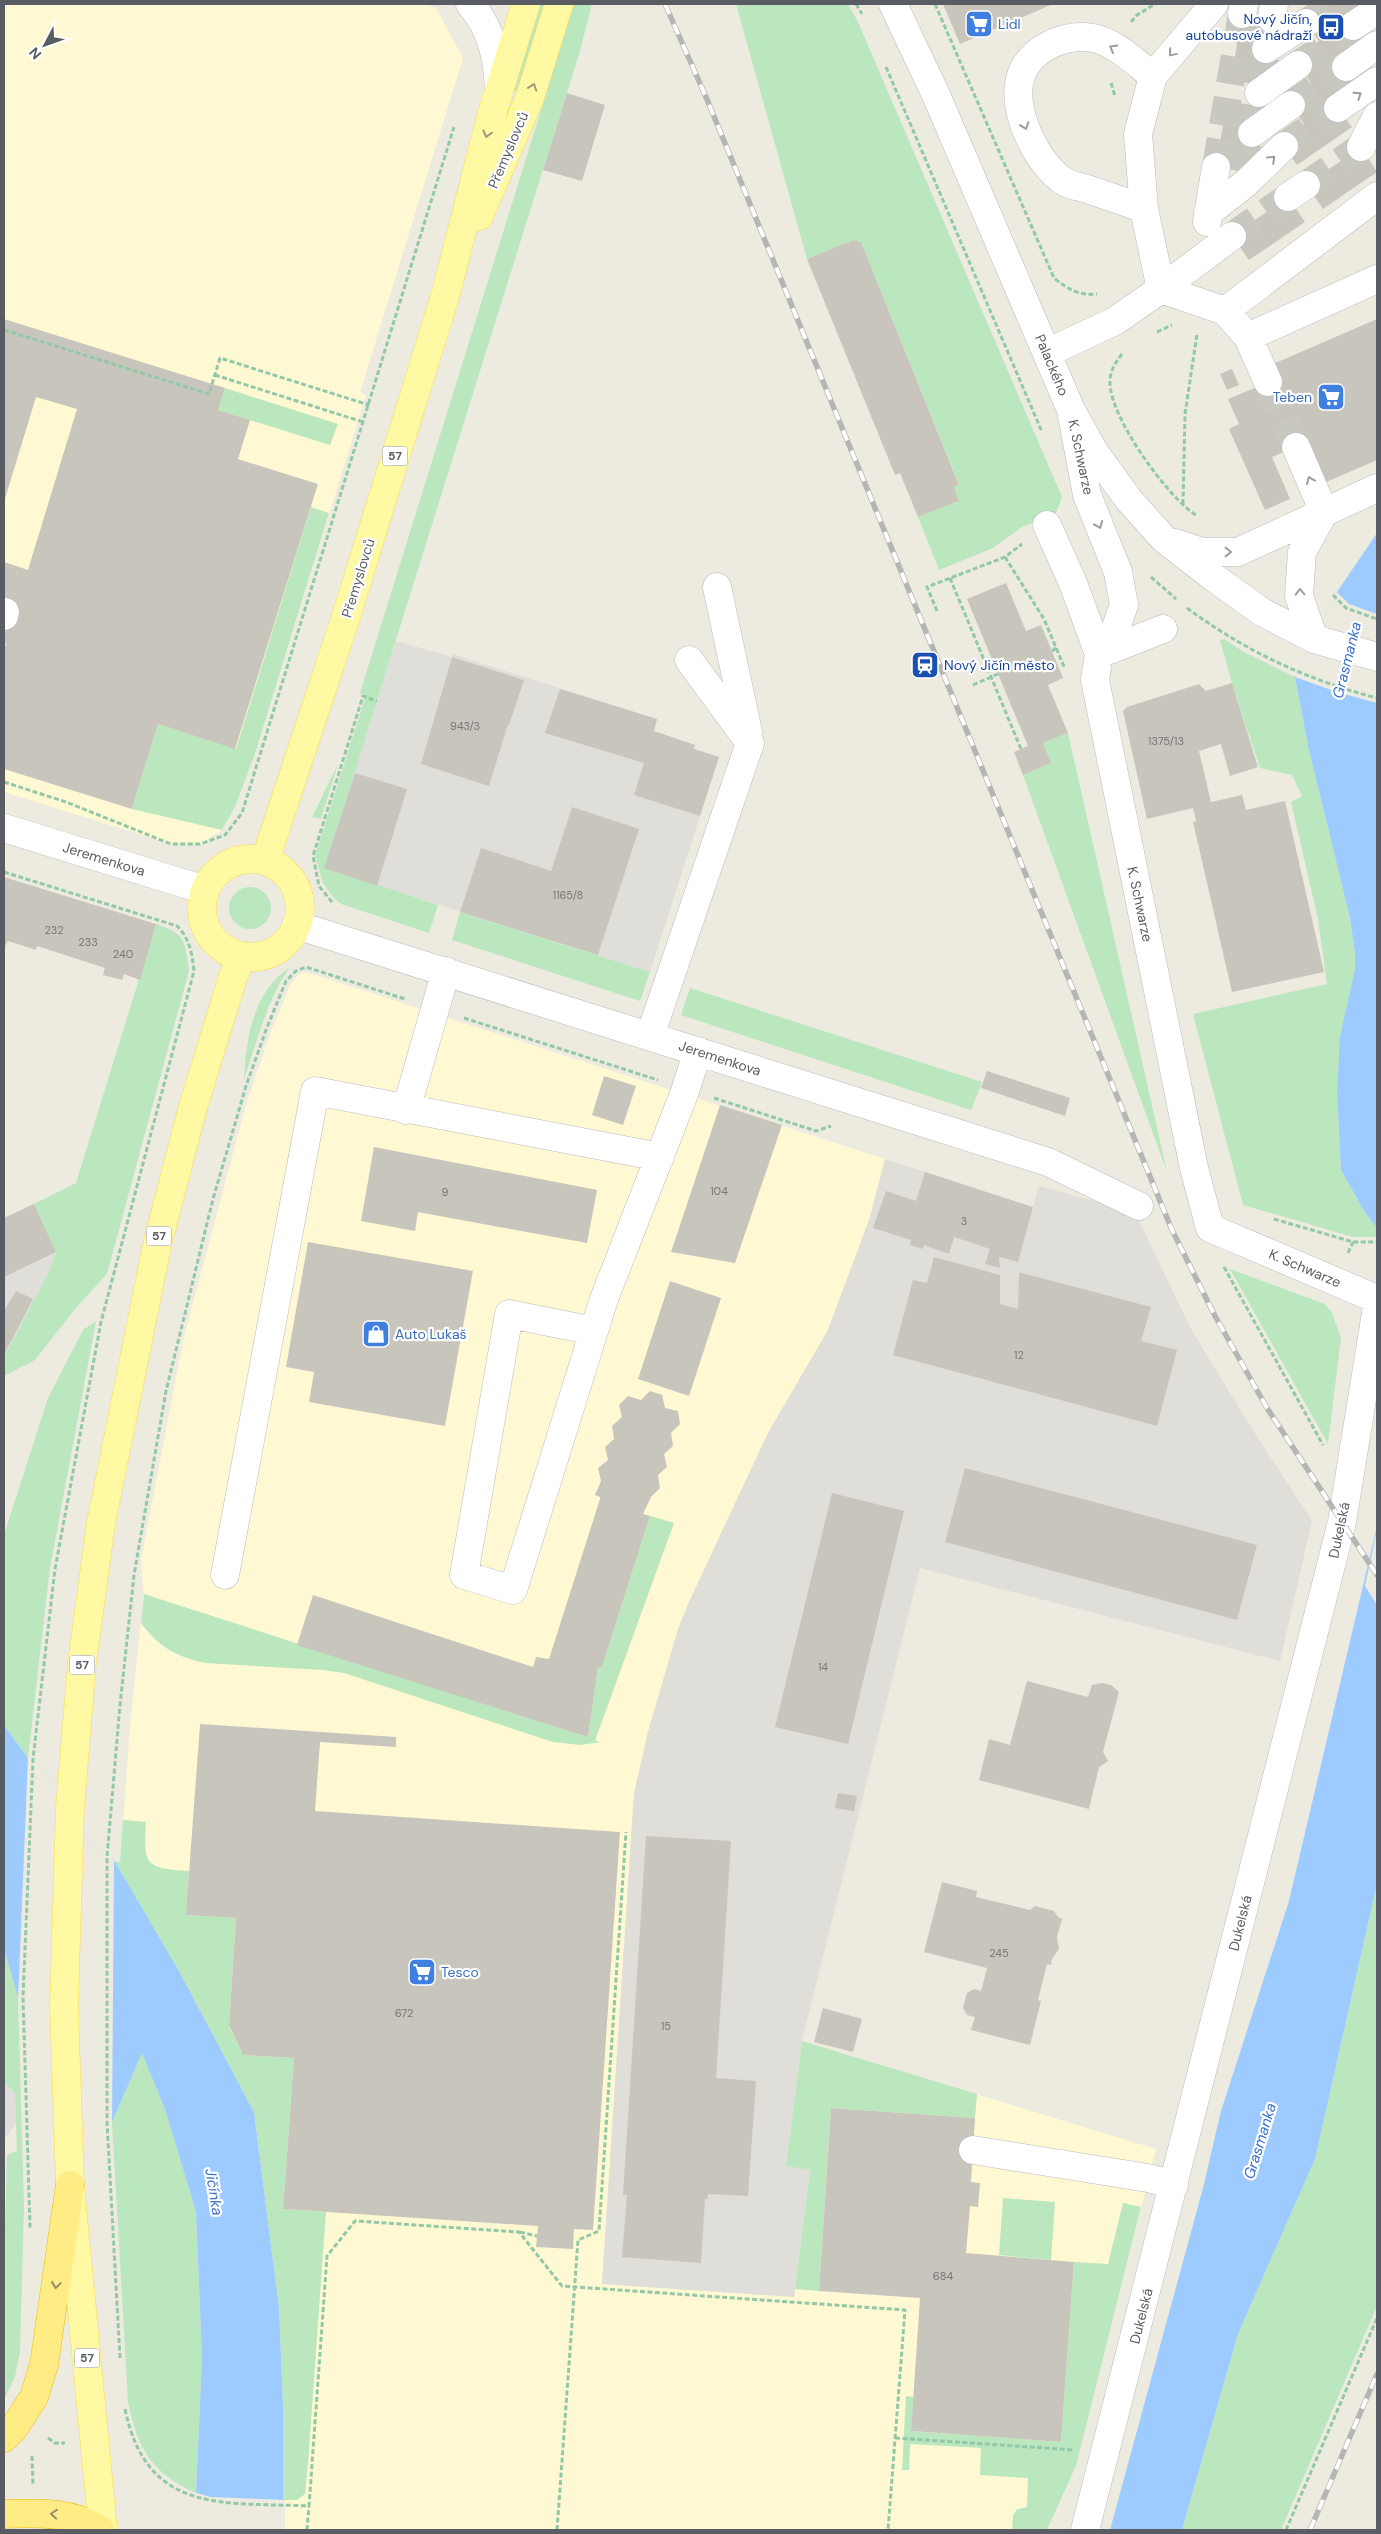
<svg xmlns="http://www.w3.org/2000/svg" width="1381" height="2534" font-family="'DM Sans',sans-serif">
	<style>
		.commercial { fill: #fff9d3 }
		.industrial { fill: #e0ded8 }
		.green { fill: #bae7be }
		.water { fill: #9ecbff }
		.pier { fill: #edebe0 }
		.building { fill: #c8c5bd }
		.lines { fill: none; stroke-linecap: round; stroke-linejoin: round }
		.minor-tunnel { stroke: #c8c7c0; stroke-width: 28; stroke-dasharray: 28 14; stroke-linecap: butt }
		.minor-casing { stroke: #b8bac0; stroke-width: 29 }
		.major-casing { stroke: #fada4c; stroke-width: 29 }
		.highway-casing { stroke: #edba00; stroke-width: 29 }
		.path { stroke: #93c8a7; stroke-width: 3; stroke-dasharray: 5 2.5; stroke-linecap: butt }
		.minor { stroke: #fff; stroke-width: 28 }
		.major { stroke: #fff9a3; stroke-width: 28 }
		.highway { stroke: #ffec85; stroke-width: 28 }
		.rail-casing { stroke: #b4b5b5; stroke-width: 5.5 }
		.rail { stroke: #fff; stroke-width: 4; stroke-dasharray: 11; stroke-linecap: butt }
		.oneway { stroke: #9b9da1 }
		.oneway2 { stroke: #9b9b7c }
		.oneway3 { stroke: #938e6e }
		.labels { text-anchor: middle; stroke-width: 4.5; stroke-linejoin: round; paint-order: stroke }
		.number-label { font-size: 11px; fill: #757679 }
		.shield { fill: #fff; stroke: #8b8d91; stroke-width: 1 }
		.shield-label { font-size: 12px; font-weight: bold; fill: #595c62 }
		.transit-label { font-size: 14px; fill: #164399; stroke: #fff; text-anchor: end }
		.shop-label { font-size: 14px; fill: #366cbe; stroke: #fff; text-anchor: start }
		.street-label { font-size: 14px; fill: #595c62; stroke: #fff }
		.water-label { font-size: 15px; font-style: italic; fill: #3971c9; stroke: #fff }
	</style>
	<rect width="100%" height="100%" fill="#edebe0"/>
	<path class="commercial" d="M4,4H424L436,8L463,58L360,392L366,395L255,754L235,807L222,830L200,844H171L4,792Z
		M306,972L885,1159L870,1217L828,1330L768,1433L689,1602L678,1629L648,1732L634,1793L602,2284L794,2297L810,2170L802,2041L1156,2149L1076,2466L1047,2530H283V2405L279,2308L254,2112L179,1971L114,1862H120L131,1715L144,1594L141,1560L184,1337L246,1105L271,1031L291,983L298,975Z"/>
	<path class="industrial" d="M396,641L452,657V654L657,719L654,731L695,745L694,749L719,757L650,972L324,868Z
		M885,1159L1033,1207L1039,1186L1135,1212L1191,1329L1247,1421L1312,1521L1280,1661L920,1568L802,2041L786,2166L810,2170L794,2297L602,2284L634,1793L648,1732L678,1629L689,1602L768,1433L828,1330L870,1217Z
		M34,1204L56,1252L51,1268L4,1357V1218Z
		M4,2083L15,2093L16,2124L4,2139Z"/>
	<path class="green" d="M539,4H546L518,91H513Z
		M574,4H592L580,51L325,867L438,905L429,933L341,904L332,896L323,883L315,856L366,695L360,693Z
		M736,4H848L858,22L1062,497L1056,513L1022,527L993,548L939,570L918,517L959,501L954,487L959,484L861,242L853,240L807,259Z
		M225,388L338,424L330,445L218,410Z
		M311,507L329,513L255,754L235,807L222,830L132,809L158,724L236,749Z
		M1224,639L1244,652L1295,677L1308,746L1350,918L1355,953V969L1339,1058L1337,1093L1341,1170L1364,1211L1377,1228V1237H1353L1243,1205L1193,1014L1327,984L1318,919L1291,802L1302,796L1292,775L1260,768L1232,683L1220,640Z
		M1068,733L1167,1172L1023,775L1051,763L1043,743Z
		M338,764L321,819L312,817L315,811Z
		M229 908a21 21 0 1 1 42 0a21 21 0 1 1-42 0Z
		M460,912L650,972L640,1001L452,940Z
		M156,924C186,934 185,941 189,971L107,1274L75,1309L35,1360L4,1376V1357L51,1268L56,1252L34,1204L76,1183Z
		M290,967C267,999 257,1042 244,1079C246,1038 253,992 290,967Z
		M690,988L982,1082L971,1110L681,1015Z
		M1230,1269L1325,1304L1332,1313L1341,1338L1328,1444Z
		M96,1321L50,1568L28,1758L4,1725V1535L48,1398L83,1330Z
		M650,1516L674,1523L596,1738V1741L601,1742L580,1745L553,1742L344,1673L323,1670L205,1663C175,1656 159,1647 141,1623L144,1594L588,1737L598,1667H602Z
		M123,1820L146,1822C143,1866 146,1868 189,1871L187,1915L236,1918L229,2026L243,2055L294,2058L283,2209L326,2212L308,2464L305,2494L297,2500H283V2405L279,2308L254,2112L179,1971L114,1862H120Z
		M1377,1884V2306L1281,2530H1182L1238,2334L1315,2159Z
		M4,1949L18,1997L24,2206L20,2351L15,2377L4,2400V2268L7,2155L17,2151L15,2093L4,2083Z
		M802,2041L977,2094L975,2118L831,2108L819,2291L795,2289L810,2170L786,2166Z
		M142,2052L165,2109L196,2212L202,2358L196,2493C151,2473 138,2449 128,2402L112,2122Z
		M1003,2198L1055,2202L1051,2260L999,2255Z
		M1123,2203L1141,2207L1076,2466L1047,2530H1012L1013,2516L1017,2509L1027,2507L1028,2478L980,2475L981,2448L910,2444L909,2470H902L906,2396L914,2397L911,2431L1061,2442L1074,2262L1108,2264Z"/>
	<path class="water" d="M1377,533V1228L1364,1211L1341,1170L1337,1093L1340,1037L1355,969V953L1350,918L1308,746L1295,677L1337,592Z
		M1377,1526V1884L1315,2159L1238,2334L1182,2530H1110L1203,2188L1221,2111L1289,1901Z
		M4,1725L28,1758L38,1760L102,1857H112L179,1971L254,2112L279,2308L283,2405V2530H198L196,2493L202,2358L196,2212L165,2109L142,2053L112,2122L74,2061L18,1997L4,1949Z"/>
	<path class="pier" d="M1337,592L1349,604L1377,614V703L1337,692L1295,677Z
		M1377,1529V1605L1365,1586Z
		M28,1758L38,1760L102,1857H112L114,1862L112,2125L72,2063L18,2001Z
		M194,2492L210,2497L285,2500V2530H195Z"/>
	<path class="building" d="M943,4H1053L960,44Z
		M1321,4H1373L1353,26L1366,45L1342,61L1359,86L1338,108L1352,127L1297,165L1280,140L1304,124L1287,100L1311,83L1294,59L1319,41L1302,17Z
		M1242,14L1272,19L1260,85L1231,80Z
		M567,93L605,105L582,181L543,170Z
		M1227,101L1256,106L1245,172L1216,167Z
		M1361,147L1377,172L1323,209L1306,185Z
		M1288,197L1305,222L1249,260L1232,236Z
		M853,240L861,242L959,485L954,487L959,501L918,517L900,473L895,475L807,259Z
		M4,319L225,388L218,410L250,420L238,459L318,484L235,749L158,724L132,809L4,769V651L6,644L4,643V562L28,570L77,409L36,397L4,502Z
		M1377,319V460L1324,483L1306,442L1272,457L1290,499L1265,510L1229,429L1239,424L1228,399L1279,378L1273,364Z
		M1232,369L1239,385L1227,390L1220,374Z
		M1006,583L1026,631L1041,625L1063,678L1048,685L1068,733L1043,743L1051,763L1023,775L1014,752L1028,746L967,599Z
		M452,657L524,680L509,725L508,724L489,786L421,764Z
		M1232,683L1258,767L1230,776L1221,744L1199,751L1211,802L1242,795L1246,810L1285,801L1324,972L1232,992L1193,822L1196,821L1193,808L1147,819L1123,711L1127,707L1199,684L1206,691Z
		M560,689L657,719L654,731L695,745L694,749L719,757L700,816L634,795L644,763L545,733Z
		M355,773L407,789L377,886L324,868Z
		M572,807L639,829L598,955L460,912L481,848L551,871Z
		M4,877L156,924L140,980L124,974L122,980L103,975L105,968L37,946L36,950L8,941L4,948Z
		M987,1071L1070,1098L1065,1116L981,1088Z
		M604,1076L636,1086L623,1125L592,1115Z
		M720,1105L782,1125L735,1263L671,1252Z
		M374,1147L597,1190L587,1243L418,1212L415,1231L361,1221Z
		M925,1172L1033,1207L1018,1262L999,1257L1000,1268L985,1264L990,1249L954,1237L949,1254L924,1245L923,1249L910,1245L911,1240L873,1228L886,1191L916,1201Z
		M34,1204L56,1252L4,1277V1218Z
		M308,1242L473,1271L445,1426L309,1402L314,1372L286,1367Z
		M934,1257L1000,1275V1304L1018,1309L1019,1273H1022L1151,1307L1141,1341L1177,1350L1157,1426L893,1355L913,1280L927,1283Z
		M670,1281L721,1298L689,1396L638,1379Z
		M16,1291L33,1299L4,1355V1311Z
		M650,1391L662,1395L665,1408L678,1411L680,1424L671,1433L673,1446L664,1454L667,1467L658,1475L660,1488L651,1497L643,1514L650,1516L602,1667H598L588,1737L297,1645L313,1595L533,1667L536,1657L549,1659L600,1499V1497L595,1495L601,1481L598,1468L608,1460L605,1447L614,1439L612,1426L622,1417L619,1405L628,1396L641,1400Z
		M965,1468L1257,1545L1237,1620L945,1542Z
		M832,1493L904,1511L848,1744L775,1727Z
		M1027,1681L1088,1697L1092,1685L1102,1683L1111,1685L1119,1692L1103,1752L1108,1761L1099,1767L1089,1809L979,1780L989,1739L1010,1745Z
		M200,1724L396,1737V1747L320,1742L315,1811L620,1832L593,2230L574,2229L573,2249L536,2247L538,2226L283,2209L294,2058L243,2055L229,2025L236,1918L186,1915Z
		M838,1793L857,1796L854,1811L835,1808Z
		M646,1836L731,1841L716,2078L756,2081L748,2196L708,2194V2199H705L701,2263L622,2257L627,2195H623Z
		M942,1882L977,1891L976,1897L1030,1910L1035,1906L1054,1911L1058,1917L1062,1919L1057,1937L1059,1949L1052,1959L1051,1965L1047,1964L1038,2000L1041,2001L1030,2045L971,2030L975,2017L967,2015L963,2008L967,1993L974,1989L981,1991L987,1968L924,1952Z
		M823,2008L862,2019L853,2052L814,2042Z
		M831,2108L975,2118L971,2182L980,2183L978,2207L970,2206L966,2253L1074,2262L1061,2442L911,2431L920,2298L819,2291Z"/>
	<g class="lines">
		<path class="minor-tunnel" d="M1306,23L1333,4
			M1298,65L1353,26
			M1260,85L1271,25
			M1291,105L1346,67
			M1284,146L1338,108
			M1216,167L1242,14
			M1245,172L1256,106
			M1306,185L1361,147
			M1232,236L1288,197
			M1268,382L1296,447"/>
		<g class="minor-casing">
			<path id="minor" d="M470,4C492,29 498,59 499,92
				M893,4L936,95L1071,410L1095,453L1129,500L1164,539L1213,577L1262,612L1314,639L1377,657
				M1242,14L1244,4
				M1272,19L1274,4
				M1353,26L1377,10
				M1266,49L1306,23
				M1346,67L1377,45
				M1259,93L1298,65
				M1338,108L1377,81
				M1252,133L1291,105
				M1361,147L1377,116
				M1288,197L1306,185
				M1144,209C1126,202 1108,196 1090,190C1082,187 1072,186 1065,182C1038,166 1011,111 1020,79C1028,49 1064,33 1093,38C1115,42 1136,63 1153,76
				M1208,213L1246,183L1284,146
				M1207,222L1216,167
				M1161,289L1144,209L1138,134L1153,76L1214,4
				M1161,289L1225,311L1248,337L1377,279
				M1225,311L1377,196
				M1248,337L1268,382
				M1047,353L1115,321L1161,289L1232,236
				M1071,410L1087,495L1118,572L1124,605L1115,630L1099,654L1095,680L1194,1168L1210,1228L1377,1299
				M1296,447L1324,512L1302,552L1299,596L1314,639
				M1047,525L1073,583L1099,654L1163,629
				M1175,543L1202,552H1238L1377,488
				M717,587L748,732
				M4,616L5,612
				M4,828L205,890
				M296,925L1048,1162L1139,1206
				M650,1036L750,743L689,660
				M406,1110L446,971
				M594,1331L509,1314L464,1575L513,1590L604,1299L684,1094L698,1051
				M225,1575L315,1091L660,1157
				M973,2150L1148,2178L1174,2185
				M1085,2530L1342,1522L1377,1307"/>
		</g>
		<g class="major-casing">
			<path id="major" d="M479,216L529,100L559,4
				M202 908a49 49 0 1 1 98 0a49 49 0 1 1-98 0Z
				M265,861L345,620L446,293L491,117L526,4
				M103,2530L70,2185L64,2006L70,1808L82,1663L101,1523L158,1241L193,1107L233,977L242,956"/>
		</g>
		<g class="highway-casing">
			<path id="highway" d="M4,2438L14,2428L34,2397L44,2365L70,2185
				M4,2514C37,2513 71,2511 100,2530"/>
		</g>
		<path class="path" d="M856,4L862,14
			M935,4L1054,278C1068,289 1079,296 1097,294
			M1131,22L1137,15L1155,4
			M886,67L1042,432
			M1111,83L1115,96
			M4,330L209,394L220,358L369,405
			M1157,332L1172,325
			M1122,354C1116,362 1110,370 1110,381C1108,415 1168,498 1196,515
			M215,375L363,422
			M1183,504L1185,414L1197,334
			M1005,557L1044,619L1065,669
			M1151,577L1176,599
			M950,578L1021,749
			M1333,595L1346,608L1377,619
			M1187,608C1245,651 1307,680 1377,698
			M937,611L927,587L1005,557L1022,544
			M1052,651L1056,648
			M973,685L998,674
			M4,782L66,802L171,844H200L225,835L242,813L454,127
			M4,872L177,926C190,939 192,953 194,971L101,1322L55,1569L33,1759L23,1997L30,2228
			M332,902L319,886L313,856L363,696L377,701
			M464,1018L658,1080
			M714,1098L816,1131L831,1126
			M1274,1219L1353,1242H1377
			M1348,1253L1353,1242
			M1224,1267L1323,1445
			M520,2232L537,2236
			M120,2358L107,2122V1857L120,1705L134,1575L166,1391L213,1199L246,1086L266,1030L286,981L296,971L306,967L405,999
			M125,2409C147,2515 223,2502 309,2506L327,2256L355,2221L519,2232L562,2286L905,2310L888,2530
			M48,2438L55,2443H65
			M895,2438L1074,2450
			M32,2456L33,2484
			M307,2530L309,2506
			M557,2530L578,2240L599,2231L626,1832
			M1286,2530L1377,2318"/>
		<use href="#minor" class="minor"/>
		<use href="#major" class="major"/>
		<use href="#highway" class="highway"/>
		<g class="rail-casing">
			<path id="rail" d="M665,4L706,97L1172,1230L1215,1316L1267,1408L1377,1575
				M1310,2530L1377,2374"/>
		</g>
		<use href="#rail" class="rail"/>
	</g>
	<defs><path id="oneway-chevron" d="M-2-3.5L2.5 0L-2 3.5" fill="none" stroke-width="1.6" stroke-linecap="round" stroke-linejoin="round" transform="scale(1.25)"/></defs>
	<g class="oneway">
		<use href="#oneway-chevron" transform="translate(1113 48) rotate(-150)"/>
		<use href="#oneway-chevron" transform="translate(1172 53) rotate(130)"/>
		<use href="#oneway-chevron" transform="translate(1358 95) rotate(-35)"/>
		<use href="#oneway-chevron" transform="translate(1025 126) rotate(71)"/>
		<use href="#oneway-chevron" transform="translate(1272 159) rotate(-44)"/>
		<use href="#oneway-chevron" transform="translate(1310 480) rotate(-113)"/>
		<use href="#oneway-chevron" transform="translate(1099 525) rotate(68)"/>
		<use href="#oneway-chevron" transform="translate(1228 552)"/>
		<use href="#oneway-chevron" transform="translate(1300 592) rotate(-92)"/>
	</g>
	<g class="oneway2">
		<use href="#oneway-chevron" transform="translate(533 87) rotate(-71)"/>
		<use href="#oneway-chevron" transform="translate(487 134) rotate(105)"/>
	</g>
	<g class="oneway3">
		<use href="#oneway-chevron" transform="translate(56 2285) rotate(98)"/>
		<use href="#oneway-chevron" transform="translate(54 2514) rotate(-175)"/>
	</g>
	<defs>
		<g id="supermarket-square" transform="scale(1.4375)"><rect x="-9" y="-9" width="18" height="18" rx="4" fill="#3f7fe0" stroke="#fff"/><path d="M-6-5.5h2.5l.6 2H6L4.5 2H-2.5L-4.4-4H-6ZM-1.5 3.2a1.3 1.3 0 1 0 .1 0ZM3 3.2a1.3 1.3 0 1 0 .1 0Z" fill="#fff"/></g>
		<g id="bus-square" transform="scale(1.4375)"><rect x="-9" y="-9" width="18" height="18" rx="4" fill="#1a4fb4" stroke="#fff"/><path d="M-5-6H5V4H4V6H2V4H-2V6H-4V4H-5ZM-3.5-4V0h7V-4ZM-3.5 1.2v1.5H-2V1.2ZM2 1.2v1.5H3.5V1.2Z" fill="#fff"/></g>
		<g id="station-square" transform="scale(1.4375)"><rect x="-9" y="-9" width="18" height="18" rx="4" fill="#1a4fb4" stroke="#fff"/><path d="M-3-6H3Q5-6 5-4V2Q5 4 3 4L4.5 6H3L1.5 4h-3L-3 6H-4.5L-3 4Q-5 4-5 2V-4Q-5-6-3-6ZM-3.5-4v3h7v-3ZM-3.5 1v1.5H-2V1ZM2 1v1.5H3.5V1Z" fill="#fff"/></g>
		<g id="shop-square" transform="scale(1.4375)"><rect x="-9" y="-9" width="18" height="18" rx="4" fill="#3f7fe0" stroke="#fff"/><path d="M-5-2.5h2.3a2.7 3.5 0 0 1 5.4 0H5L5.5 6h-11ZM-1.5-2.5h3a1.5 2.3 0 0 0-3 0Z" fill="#fff"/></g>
	</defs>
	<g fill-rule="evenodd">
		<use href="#supermarket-square" x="979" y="24"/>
		<use href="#bus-square" x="1331" y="27"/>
		<use href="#supermarket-square" x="1331" y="397"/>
		<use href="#station-square" x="925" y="665"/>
		<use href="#shop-square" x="376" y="1334"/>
		<use href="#supermarket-square" x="422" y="1972"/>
	</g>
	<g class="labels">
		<g class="number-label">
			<text x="465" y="730">943/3</text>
			<text x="1166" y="745">1375/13</text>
			<text x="568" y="899">1165/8</text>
			<text x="54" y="934">232</text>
			<text x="88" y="946">233</text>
			<text x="123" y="958">240</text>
			<text x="719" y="1195">104</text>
			<text x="445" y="1196">9</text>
			<text x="964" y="1225">3</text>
			<text x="1019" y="1359">12</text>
			<text x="823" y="1671">14</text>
			<text x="999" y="1957">245</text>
			<text x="404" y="2017">672</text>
			<text x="666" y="2030">15</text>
			<text x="943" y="2280">684</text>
		</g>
		<g class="shield">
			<rect x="382.5" y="446.5" width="25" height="19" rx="4"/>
			<rect x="146.5" y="1226.5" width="25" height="19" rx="4"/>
			<rect x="69.5" y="1655.5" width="25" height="19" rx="4"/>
			<rect x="74.5" y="2348.5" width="25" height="19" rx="4"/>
		</g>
		<g class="shield-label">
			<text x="395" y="460">57</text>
			<text x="159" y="1240">57</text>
			<text x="82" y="1669">57</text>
			<text x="87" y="2362">57</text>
		</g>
		<g class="transit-label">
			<text x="1312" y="24">Nový Jičín,<tspan x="1312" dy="16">autobusové nádraží</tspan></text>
			<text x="944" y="670" text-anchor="start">Nový Jičín město</text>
		</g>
		<g class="shop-label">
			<text x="998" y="29">Lidl</text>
			<text x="1312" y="402" text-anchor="end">Teben</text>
			<text x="395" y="1339">Auto Lukaš</text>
			<text x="441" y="1977">Tesco</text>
		</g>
		<g class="street-label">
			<text transform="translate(508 150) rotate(-67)" y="5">Přemyslovců</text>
			<text transform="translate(1052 365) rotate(67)" y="5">Palackého</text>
			<text transform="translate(1081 457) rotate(78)" y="5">K. Schwarze</text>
			<text transform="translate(358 578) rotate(-73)" y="5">Přemyslovců</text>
			<text transform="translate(104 859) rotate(17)" y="5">Jeremenkova</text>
			<text transform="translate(1140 904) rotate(78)" y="5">K. Schwarze</text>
			<text transform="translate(720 1058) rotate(18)" y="5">Jeremenkova</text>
			<text transform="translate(1305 1268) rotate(23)" y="5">K. Schwarze</text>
			<text transform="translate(1339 1530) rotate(-78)" y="5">Dukelská</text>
			<text transform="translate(1240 1923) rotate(-76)" y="5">Dukelská</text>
			<text transform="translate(1141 2316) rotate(-76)" y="5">Dukelská</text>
		</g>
		<g class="water-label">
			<text transform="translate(1347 660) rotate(-76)" y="5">Grasmanka</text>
			<text transform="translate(1260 2141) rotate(-73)" y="5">Grasmanka</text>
			<text transform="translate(214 2192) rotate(81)" y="5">Jičínka</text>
		</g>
	</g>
	<rect width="1381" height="2534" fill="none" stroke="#595c62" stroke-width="10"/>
	<g transform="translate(45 45) rotate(229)" stroke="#ffffff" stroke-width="4" paint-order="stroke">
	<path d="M0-4L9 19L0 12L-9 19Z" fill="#595c62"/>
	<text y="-8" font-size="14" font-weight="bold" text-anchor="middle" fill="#595c62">N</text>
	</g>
</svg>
